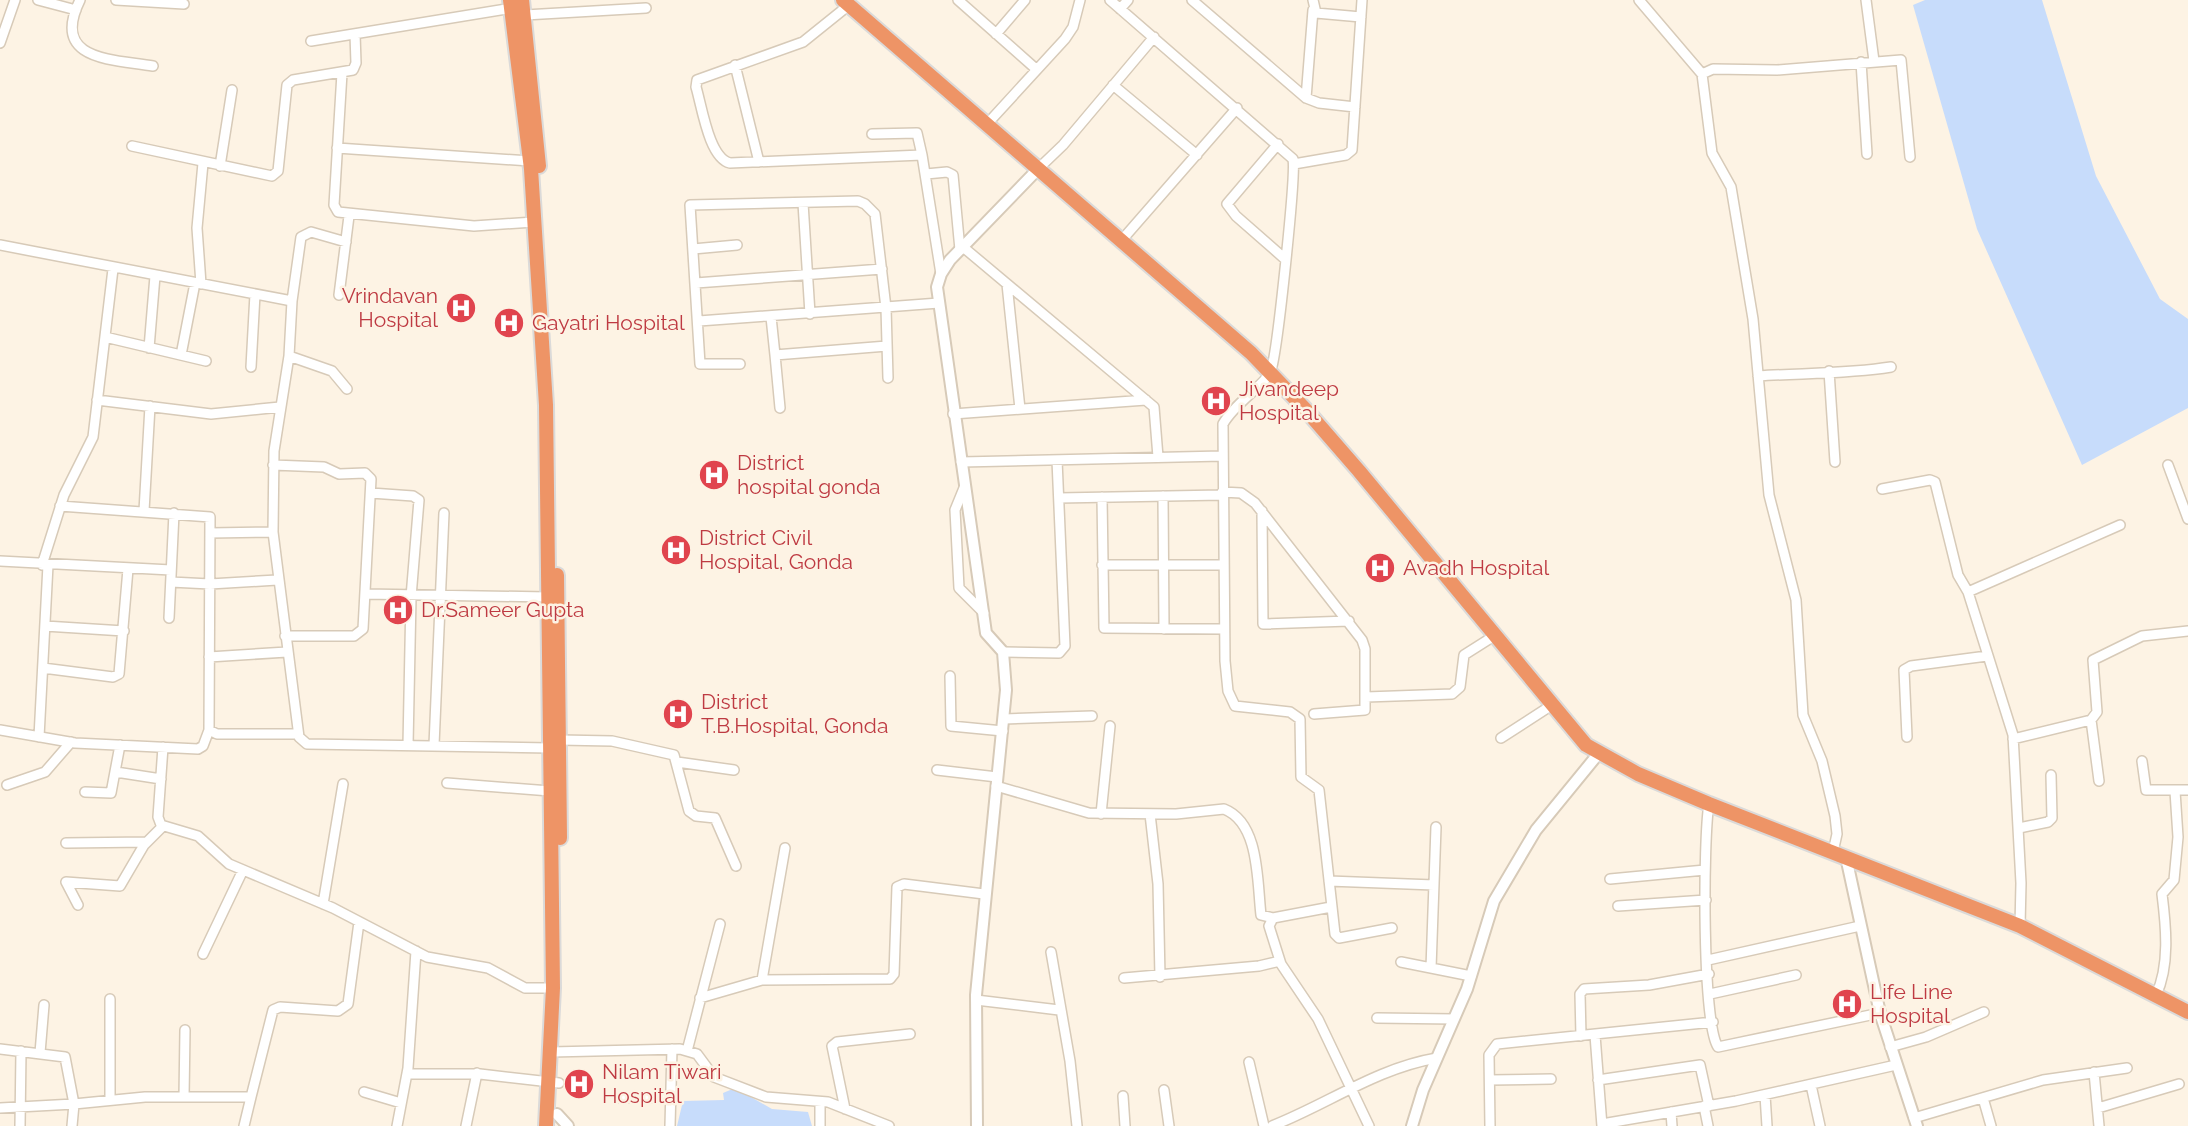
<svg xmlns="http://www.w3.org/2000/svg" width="2188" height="1126" font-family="Raleway,sans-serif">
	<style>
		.water { fill: #c7dcfb }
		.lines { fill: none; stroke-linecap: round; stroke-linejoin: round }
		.minor-casing { stroke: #d7cab8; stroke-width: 12 }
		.tertiary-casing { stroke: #d7cab8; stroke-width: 14 }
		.trunk-casing { stroke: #dbdad9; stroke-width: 18 }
		.minor { stroke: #fff; stroke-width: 9 }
		.tertiary { stroke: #fff; stroke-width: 10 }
		.trunk { stroke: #ee9466; stroke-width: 14 }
		.labels { text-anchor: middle; stroke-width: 5; stroke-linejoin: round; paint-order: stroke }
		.health-label { font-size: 21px; fill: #be3a42; stroke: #fdf3e4; text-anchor: start }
	</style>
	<rect width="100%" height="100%" fill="#fdf3e4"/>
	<path class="water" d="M1925,0H2042L2096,176L2160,299L2188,319V408L2082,465L1977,229L1913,5Z
		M735,1088L772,1109L808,1112L812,1126H677L683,1101L724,1100L723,1093Z"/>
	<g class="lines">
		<g class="minor-casing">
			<path id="minor" d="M38,0L76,10
				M80,0C50,61 112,59 153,66
				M116,0L184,4
				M958,0L1036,69
				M1110,0L1293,159C1296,174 1277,360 1270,373C1263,386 1234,404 1223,424L1225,661L1228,691L1235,706L1290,712L1300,719L1301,777L1319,790L1335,934L1339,938L1392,928
				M1192,0L1306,98L1319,103L1355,107
				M1313,0L1316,13L1361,17
				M1639,0L1702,74L1712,153L1731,187L1753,319L1769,495L1796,600L1803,715L1822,761L1835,816L1837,834L1833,852
				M1866,0L1874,61
				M849,5L803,42L697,80L696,87C702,107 709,158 730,163L922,155L941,274
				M1120,9L1128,0
				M525,15L646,8
				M996,34L1025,0
				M311,41L512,8
				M0,43L15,0
				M1861,62L1867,154
				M735,65L759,162
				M342,73L334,205L338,212L474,226L534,222
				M1702,74L1713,69L1777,70L1901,60L1910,157
				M1113,85L1197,155
				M1306,98L1313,10
				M988,123L1065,39L1073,27L1080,0
				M872,134L917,133L922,155
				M1278,144L1227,204L1236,216L1285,259
				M132,146L272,176L278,171L287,85L293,80L353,70L356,63L355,34
				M337,148L530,161
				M1294,164L1346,155L1352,150L1362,0
				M220,166L232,90
				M1039,168L1063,145L1154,37
				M926,174L947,172L953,175L960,250
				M803,203L810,314
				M1121,241L1237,108
				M346,242L311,232L301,237L292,301L289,356L274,451L273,532L299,737L307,744L549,748
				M0,245L292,301
				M963,247L1154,407L1158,457
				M693,249L737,245
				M696,283L882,269
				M201,284L197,228L203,163
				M1007,284L1020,409
				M339,295L349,216
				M771,317L775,355L887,346
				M699,321L939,303
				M105,337L206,361
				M149,348L155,276
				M181,355L195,283
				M775,355L780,408
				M289,356L332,371L347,389
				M740,364H700L690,205L858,201L865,204L875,214L886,308L888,378
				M251,367L255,294
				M1829,371L1835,462
				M1758,376C1803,373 1847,374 1891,367
				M97,400L211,414L280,407
				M953,414L1146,400
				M961,462L1222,456
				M273,465L324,467L339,474L365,473L371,479L363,629L354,636H285
				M2168,465L2188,519
				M964,488L955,510L959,588L984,613
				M1882,489L1930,480L1935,482L1958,575L1968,592
				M1222,492L1241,493L1255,503L1362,640L1365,649V710L1314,714
				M371,493L413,496L419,500L411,597L408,745
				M1163,496L1164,629
				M1102,497L1104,628L1224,629
				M1059,498L1222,495
				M60,506L210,517L209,730L217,734H298
				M144,511L150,406
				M1262,511L1263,624L1349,621
				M210,533L273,532
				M0,561L171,570
				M42,565L64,495L93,437L113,269
				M1102,565H1223
				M171,582L210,584L277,580
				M365,594L547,597
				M169,618L174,513
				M45,626L124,631
				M1003,652L1059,653L1065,646L1057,460
				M209,657L287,652
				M43,668L113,677L119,674L128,569
				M950,676L951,726L1003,731
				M1366,697L1452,694L1460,687L1464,655L1494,636
				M1004,719L1092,716
				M2091,720L2099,781
				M0,730L75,743L198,749L203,746L209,730
				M39,737L48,565
				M1907,737L1904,670L1911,666L1987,656
				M1501,738L1552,705
				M2013,739L2091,720L2097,712L2093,660L2142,636L2188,631
				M560,740L612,741L674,755L689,811L696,816L715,818L736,866
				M434,745L444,513
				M163,747L158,817L161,825L198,836L229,864L333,908L427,957L488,968L525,988H553
				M2142,761L2146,790H2188
				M677,762L734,770
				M937,770L997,777
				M116,772L161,779
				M447,783L550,791
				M7,785L45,772L71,742
				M996,786L1089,813L1176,814L1224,809C1260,823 1257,882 1261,915L1273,918
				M85,792L111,793L120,745
				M1709,804C1703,839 1702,1023 1718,1047L1880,1013
				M1101,814L1110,726
				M1150,814L1158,884L1160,977
				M2019,828L2048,822L2052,818L2051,775
				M66,843L147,842
				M1610,879L1705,870
				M1329,881L1434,885
				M323,904L343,784
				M78,905L66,882L120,886L144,845L163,826
				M1618,906L1706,900
				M1331,907L1273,918L1269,926L1281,964L1318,1019L1369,1126
				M2020,926L2021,883L2013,735L1968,592L2120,525
				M1051,952L1070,1061L1077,1126
				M203,954L243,870
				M1708,960L1860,926
				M1401,962L1471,976
				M1431,968L1436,827
				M1124,978L1259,966L1280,961
				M762,980L785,848
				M1710,994L1796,975
				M2156,995C2170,966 2166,926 2162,894L2174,880L2178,837L2175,791
				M700,998L762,980L890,979L894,974L897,887L904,884L984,894
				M976,1000L1059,1010
				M1377,1018L1454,1019
				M1595,1035L1602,1126
				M1581,1036L1580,994L1584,989L1649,985L1709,974
				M1890,1047L1926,1037L1984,1012
				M0,1049L65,1057L74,1104L145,1097H251L273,1010L280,1007L338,1011L348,1004L359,922
				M687,1051L720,924
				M551,1052L680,1049L697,1054L714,1077L766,1097L828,1102L889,1126
				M40,1053L44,1005
				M1249,1062L1264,1126
				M2094,1072L2099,1126
				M407,1074H480L559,1083
				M1490,1080L1551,1079
				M1598,1080L1700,1065L1709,1106
				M1811,1085L1820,1126
				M1164,1090L1169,1126
				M364,1092L401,1103
				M1765,1095L1767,1126
				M1123,1096L1125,1126
				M184,1097L185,1030
				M618,1098H671
				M1983,1098L1991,1126
				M110,1100V999
				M1704,1106L1708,1126
				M0,1108L74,1104L72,1126
				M2098,1108L2179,1084
				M845,1109L832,1046L837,1042L910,1034
				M1671,1112L1672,1126
				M1914,1118L2043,1080L2127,1068
				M1602,1124L1736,1101L1896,1065
				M20,1126L21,1051
				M244,1126L251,1097
				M397,1126L408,1068L416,951
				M466,1126L477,1073
				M670,1126L672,1049
				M820,1126V1102
				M1272,1126C1328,1104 1377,1068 1437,1058
				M1490,1126L1489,1055L1497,1044L1713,1022"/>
		</g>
		<g class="tertiary-casing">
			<path id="tertiary" d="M1846,857L1880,1013L1917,1126
				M557,1114L568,1126
				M977,1126L976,995L1006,690L1003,652L986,633L937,287L941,274L950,260L1039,168
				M1412,1126L1423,1090L1467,989L1494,901L1536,830L1599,753"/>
		</g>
		<g class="trunk-casing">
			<path id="trunk" d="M510,0L531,169L546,405L553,988L546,1126
				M522,0L539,166
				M843,0L1251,353L1306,410L1359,471L1586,745L1638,774L1709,804L2020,926L2188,1012
				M557,575L560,838"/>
		</g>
		<use href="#minor" class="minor"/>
		<use href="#tertiary" class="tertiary"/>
		<use href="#trunk" class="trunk"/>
	</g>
	<defs>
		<g id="hospital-disc" transform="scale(1.575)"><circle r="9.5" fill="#e0444e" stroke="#fdf3e4"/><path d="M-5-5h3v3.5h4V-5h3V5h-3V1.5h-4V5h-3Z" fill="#fff"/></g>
	</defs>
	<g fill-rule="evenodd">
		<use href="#hospital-disc" x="461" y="308"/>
		<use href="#hospital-disc" x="509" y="323"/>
		<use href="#hospital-disc" x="1216" y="401"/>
		<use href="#hospital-disc" x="714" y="475"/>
		<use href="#hospital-disc" x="676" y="550"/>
		<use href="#hospital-disc" x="1380" y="568"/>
		<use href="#hospital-disc" x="398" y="610"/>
		<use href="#hospital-disc" x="678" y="714"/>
		<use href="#hospital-disc" x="1847" y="1004"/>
		<use href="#hospital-disc" x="579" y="1084"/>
	</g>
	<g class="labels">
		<g class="health-label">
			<text x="438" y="303" text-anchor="end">Vrindavan<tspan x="438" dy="24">Hospital</tspan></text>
			<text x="532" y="330">Gayatri Hospital</text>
			<text x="1239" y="396">Jivandeep<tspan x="1239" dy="24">Hospital</tspan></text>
			<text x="737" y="470">District<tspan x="737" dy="24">hospital gonda</tspan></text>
			<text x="699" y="545">District Civil<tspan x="699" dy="24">Hospital, Gonda</tspan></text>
			<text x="1403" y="575">Avadh Hospital</text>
			<text x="421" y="617">Dr.Sameer Gupta</text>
			<text x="701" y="709">District<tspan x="701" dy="24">T.B.Hospital, Gonda</tspan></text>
			<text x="1870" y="999">Life Line<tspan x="1870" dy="24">Hospital</tspan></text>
			<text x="602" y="1079">Nilam Tiwari<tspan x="602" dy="24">Hospital</tspan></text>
		</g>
	</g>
</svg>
